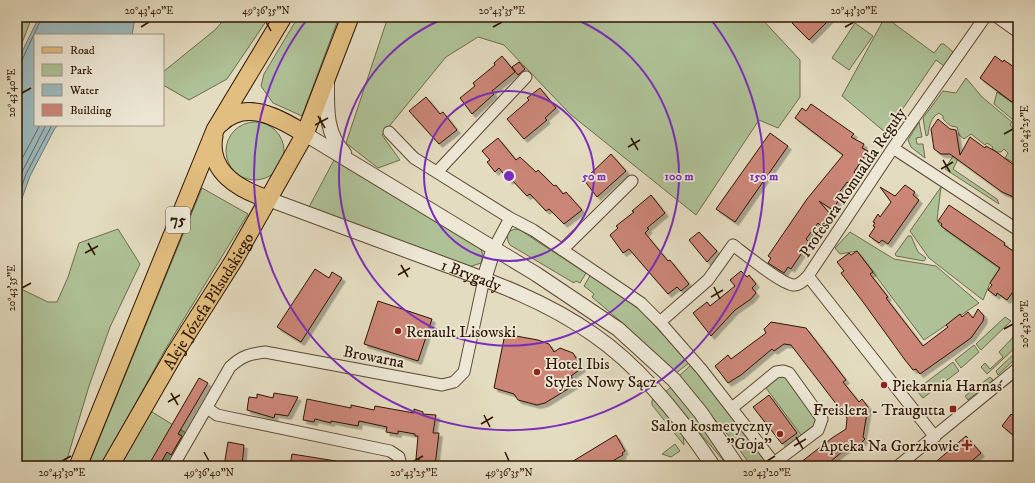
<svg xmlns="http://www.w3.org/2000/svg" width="1035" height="483" font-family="'IM FELL DW Pica',serif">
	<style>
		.green { fill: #afc297; stroke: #6e6c4c }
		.water { fill: #9bb9bd; stroke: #6f7772 }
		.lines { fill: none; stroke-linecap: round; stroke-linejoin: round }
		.shore { stroke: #646760; stroke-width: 1 }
		.building { fill: #cb8677; stroke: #2e1502; filter: url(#shadow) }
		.minor-casing { stroke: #5c4732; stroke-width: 13 }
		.tertiary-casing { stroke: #5c4732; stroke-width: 16 }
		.primary-casing { stroke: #2e1502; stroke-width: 19 }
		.minor { stroke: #ede8d6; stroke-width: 11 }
		.tertiary { stroke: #ede8d6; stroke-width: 14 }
		.primary { stroke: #e2be80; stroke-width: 17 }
		.ticks { fill: none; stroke: #2e1502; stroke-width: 1.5 }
		.ring { fill: none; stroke: #7b2cbf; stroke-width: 2 }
		.poi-dot { fill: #8f2418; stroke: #ede8d6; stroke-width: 1.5 }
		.labels { text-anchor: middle; stroke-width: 3.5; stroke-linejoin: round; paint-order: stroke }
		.shield { fill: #ede8d6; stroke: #675442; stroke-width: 1 }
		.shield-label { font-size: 15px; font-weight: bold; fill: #2e1502 }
		.street-label { font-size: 16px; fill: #2e1502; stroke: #ede8d6 }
		.poi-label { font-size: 16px; fill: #2e1502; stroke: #ede8d6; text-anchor: start }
		.centre { fill: #7b2cbf; stroke: #ede8d6; stroke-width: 2 }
		.ring-label { font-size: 12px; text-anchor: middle; font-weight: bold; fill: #7b2cbf; stroke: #ede8d6; stroke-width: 3.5; stroke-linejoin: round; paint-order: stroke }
		.neatline { fill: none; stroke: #2e1502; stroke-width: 1.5 }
		.ticks-label { font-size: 10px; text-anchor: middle; fill: #2e1502 }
	</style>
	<defs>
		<filter id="shadow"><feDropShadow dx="3.5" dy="3.5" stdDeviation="0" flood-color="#0004"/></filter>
	</defs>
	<rect width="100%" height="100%" fill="#e4dcc0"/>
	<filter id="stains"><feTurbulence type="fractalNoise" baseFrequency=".005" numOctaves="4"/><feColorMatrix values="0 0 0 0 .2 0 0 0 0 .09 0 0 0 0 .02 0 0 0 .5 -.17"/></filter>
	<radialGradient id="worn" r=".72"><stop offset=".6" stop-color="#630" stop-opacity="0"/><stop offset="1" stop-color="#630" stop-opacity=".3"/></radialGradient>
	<path class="green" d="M17,17H32L17,56Z
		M226,17H269L227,79L189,100L163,85V72L216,29Z
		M298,17H339L302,116L273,103L261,86L264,74Z
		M388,17H760L800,60V97L778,128L759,120L696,215L570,114L504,45L478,37L446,57L382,135L400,160L378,168L346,143Z
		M885,17L934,53L941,44H944L953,52L944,66L936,60L891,126L897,130L892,138L842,96Z
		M855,23L873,36L849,70L832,58Z
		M966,78L982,97L1012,122L1010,125L1018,132V165L1005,158L1008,153L1004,149L1001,152H997L992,149L993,147L987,143L985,145L971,134L964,139L959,135L957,127C948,126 950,125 943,119V116L939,113C931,117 929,126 928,135L926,136L923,118L943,91L956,93Z
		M997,92L1012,102L1018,93V116L1012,119L994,104Z
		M226 151a29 29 0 1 1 58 0a29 29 0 1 1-58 0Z
		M919,122L922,137L916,138L917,144H923L925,158L911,147L908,140Z
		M953,156L958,159L953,169L997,199L999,204L945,169Z
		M334,160L481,249L483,255L481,263L469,267L309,207Z
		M941,187L937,220L941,226L1000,268L990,283L983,300L929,258L910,231Z
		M202,188L248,214L166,348L101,466H88Z
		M118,229L140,264L110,327L89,386L65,466H17V294L19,288L48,302H57L68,277L79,243Z
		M515,229L520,230L586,273L580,283L576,281L574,283L510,245C507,240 506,236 510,231Z
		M850,232L894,259L936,266L979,303L924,340L857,251L840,254L835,248Z
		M908,236H911L918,252L926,258L924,261L896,256L895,254Z
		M591,274L623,296L644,314L689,363L675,374L626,326L592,297L594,294L584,286Z
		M1005,317L1011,321L981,350L976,344Z
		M1018,332V345L987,374L981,367L985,363L990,369L1003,357L999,352Z
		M974,345L979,352L961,368L955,360Z
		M1018,350V356L998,375L996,371Z
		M953,362L959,371L923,398L916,390Z
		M692,364L773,466H751L734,442L678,377Z
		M779,377H786L817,417L816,424L801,435L766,388Z
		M990,377L993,380L968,400L965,396Z
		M671,387L692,411L731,466H728L665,392Z
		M653,399L683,433L684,445L652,405V401Z
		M144,407L191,436L173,466H116Z
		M675,444L680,451L671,457L662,454Z"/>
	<path class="water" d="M39,17H135L132,35H35V125H59L55,128L30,176L17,212V62Z"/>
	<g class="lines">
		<path class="shore" d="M17,62L22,60L42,17
			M17,168L40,125
			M17,186L22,172L46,125
			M17,200L26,174L52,125"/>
	</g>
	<path class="building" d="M789,17H832L809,40L792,23L793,22Z
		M502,56L515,72L492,91L494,94L472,114L460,98L475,86L473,83L495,65L494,63Z
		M995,56L1003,62L1004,60L1018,70V93L1012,102L980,78Z
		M519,62L525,69L518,75L512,67Z
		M540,88L556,108L545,118L547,120L524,139L507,119L529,100L527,98Z
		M426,97L440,114L443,112L457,130L439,144L409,111Z
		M811,104L854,134L851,137L864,144L862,148L868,151L854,172L857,176L851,185L847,182L836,197L838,201L833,210L819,201L830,214L822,227L818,223L806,239L809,242L791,269L788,267L784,273L768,263L771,258L768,256L807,199L843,155L795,118L802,108L806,111Z
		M938,119L950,129L956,130L960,155L970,137L985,148L986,146L995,151L1018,168V199L1002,192L950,154H941L934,149L931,129Z
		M770,133L788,146L735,222L716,209Z
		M498,138L516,160L520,157L536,172L538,170L554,186L556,185L563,194L566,192L582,210L564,224L549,209L546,211L530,194L527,196L511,179L509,181L499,168L495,172L487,162L490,160L482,151Z
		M611,154L626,171L597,197L584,180Z
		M905,185L915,192L913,195L919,200L888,244L882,240L879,243L869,236L875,227L873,226L875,223L873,222L878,214L880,217L891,202L880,187L895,196Z
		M651,195L665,213L647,228L649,229L645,233L668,261L670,260L689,284L681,291L677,287L668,294L629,249L623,253L610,235L618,228L616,226L634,212L632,211Z
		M949,205L1005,243L1004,245L1018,254V289L1014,295L1012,293L1007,300L997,293L996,296L988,290L992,285L990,283L1000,268L941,226L942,224L938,221Z
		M699,232L717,251L707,262L689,240Z
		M857,251L873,272L870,274L888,297L886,298L923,346L948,327L946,325L960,314L962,317L968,312L973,318L978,309L984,316L983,321L971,338L920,374L916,369L913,370L905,360L863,302L841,273L844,271L837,262L849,253L851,255Z
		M315,269L329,278L332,272L342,278L301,342L277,327Z
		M741,271L747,277L749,275L756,284L752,288L756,293L751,299L735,310L711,336L693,313L707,302L710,306L735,286L730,280Z
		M378,301L432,319L418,361L364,344Z
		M771,322L806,328L846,380L843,382L859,402L862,399L868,407L863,437L865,439L856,448L853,445L842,452L825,466H796L832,438L846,429L847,418L791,345L784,344L774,351L772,349L741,375L728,383L715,366L728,355L731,359L766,333L764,329Z
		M505,334L538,340L549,344L554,352L560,348L573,353L582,368L571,376L576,384L545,403L537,405L518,400L514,394L494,388Z
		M199,378L208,383L178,434L182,436L171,455L167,452L159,466H148Z
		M274,393L298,397L288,416L275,414L274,418L247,410L249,397L257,398V394L273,398Z
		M769,395L797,433L782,444L753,407Z
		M307,399L351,408V405L374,410L375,406L414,413V409L423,412V414L436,415L433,433H439L435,466H418L419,459H416L418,436H415V434L398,431V434L386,432L387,427L359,421L358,426L331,421V423L315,419L314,422L303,420Z
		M1018,408V439L1002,426L1011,414L1012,415Z
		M616,435L625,451L622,453L623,455L604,466H565Z
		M966,436L981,453L966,466H931Z
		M228,442L244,445L242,466H224Z
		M292,454L336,461V466H290Z"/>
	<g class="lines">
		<g class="minor-casing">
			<path id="minor" d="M997,17L1018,32
				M389,132L414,158L510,218
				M893,148L1018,230
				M437,172L526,77
				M494,248L510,218L533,230L641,303L660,322L708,280L733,245C745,254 780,283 793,285C799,286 804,280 808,276
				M562,250L632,181
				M660,322L702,370L774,463L818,430L822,419L789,373L783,371L776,372L732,408
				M207,408L217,415L390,451L399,457L401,466
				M935,437L808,276L893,148L985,17
				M173,466L230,367C242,356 249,354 265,352L442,385L454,382L464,372L484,279
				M898,466L1018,368"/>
		</g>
		<g class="tertiary-casing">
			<g id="tertiary">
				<path d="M327,82C327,108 325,133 344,153"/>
				<path d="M305,134L536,274L618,329L674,380L701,413L737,466"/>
				<path id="s1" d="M268,199C325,220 382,241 438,262C493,282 546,301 594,335C642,368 681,418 713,466"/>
				<path d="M484,279L494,248"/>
			</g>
		</g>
		<g class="primary-casing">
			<g id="primary">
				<path d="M220,124C246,98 279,118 305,134"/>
				<path d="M214,136C207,172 240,190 268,199"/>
				<path d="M78,466L215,130L283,17"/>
				<path id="s2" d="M110,466L175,353L234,260L305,134L350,17"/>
			</g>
		</g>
		<use href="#minor" class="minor"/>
		<use href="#tertiary" class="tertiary"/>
		<use href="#primary" class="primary"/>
	</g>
	<path class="ticks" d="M266,22L271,31M141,27L149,22M493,27L502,22M845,27L854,22M22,93L31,88M318,116L325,128M315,125L328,118M1004,134L1013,129M631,138L638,150M628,147L640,140M943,160L950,172M941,169L953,162M88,243L95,255M85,253L98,246M401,265L408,277M398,275L410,268M714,287L720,299M22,288L31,283M711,297L723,290M1004,329L1013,324M171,393L178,405M168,402L180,395M484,415L490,427M481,424L493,417M796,437L803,449M794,446L806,439M204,452L209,461M505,452L509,461M62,461L71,456M414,461L423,456M767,461L775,456"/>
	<g class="ring">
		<circle cx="509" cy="176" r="85"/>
		<path d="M570 17A170 170 0 1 1 448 17"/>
		<path d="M709 17A255 255 0 1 1 309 17"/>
	</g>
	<g class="poi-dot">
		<circle cx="398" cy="331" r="4"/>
		<circle cx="537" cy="372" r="4"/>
		<circle cx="884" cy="385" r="4"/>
		<rect x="949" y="405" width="8" height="8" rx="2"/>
		<circle cx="780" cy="434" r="4"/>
		<path d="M965 439h4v4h4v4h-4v4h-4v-4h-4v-4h4z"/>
	</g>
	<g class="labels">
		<rect class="shield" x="166" y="207" width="24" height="26" rx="3"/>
		<g class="shield-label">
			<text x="178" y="225">75</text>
		</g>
		<g class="street-label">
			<text transform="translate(852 182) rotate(-56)" y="6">Profesora Romualda Reguły</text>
			<text dy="6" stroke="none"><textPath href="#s1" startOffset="217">1 Brygady</textPath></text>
			<text dy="6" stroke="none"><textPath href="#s2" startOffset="192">Aleje Józefa Piłsudskiego</textPath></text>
			<text transform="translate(374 356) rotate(11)" y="6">Browarna</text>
		</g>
		<g class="poi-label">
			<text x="406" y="337">Renault Lisowski</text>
			<text x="545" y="369">Hotel Ibis<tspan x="545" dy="18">Styles Nowy Sącz</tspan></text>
			<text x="892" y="391">Piekarnia Harnaś</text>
			<text x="945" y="415" text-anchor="end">Freislera - Traugutta</text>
			<text x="772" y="431" text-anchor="end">Salon kosmetyczny<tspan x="772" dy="18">"Goja"</tspan></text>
			<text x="959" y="451" text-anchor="end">Apteka Na Gorzkowie</text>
		</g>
	</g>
	<circle cx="509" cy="176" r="6" class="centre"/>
	<g class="ring-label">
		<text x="594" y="180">50 m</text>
		<text x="679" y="180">100 m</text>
		<text x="764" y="180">150 m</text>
	</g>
	<rect width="1035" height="483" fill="none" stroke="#e4dcc0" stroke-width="44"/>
	<rect x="34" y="34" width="130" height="92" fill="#ede8d6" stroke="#a19481"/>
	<rect x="42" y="47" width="20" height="6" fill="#e2be80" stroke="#a19481"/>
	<text x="70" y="54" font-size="12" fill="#2e1502">Road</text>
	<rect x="42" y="64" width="20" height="12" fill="#afc297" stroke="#a19481"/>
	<text x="70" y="74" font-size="12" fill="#2e1502">Park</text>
	<rect x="42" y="84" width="20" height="12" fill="#9bb9bd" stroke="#a19481"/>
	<text x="70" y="94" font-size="12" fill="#2e1502">Water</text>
	<rect x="42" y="104" width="20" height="12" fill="#cb8677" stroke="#a19481"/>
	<text x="70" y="114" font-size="12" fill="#2e1502">Building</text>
	<rect x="22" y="22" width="991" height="439" class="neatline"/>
	<g class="ticks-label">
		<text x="149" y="14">20°43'40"E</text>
		<text x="266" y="14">49°36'35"N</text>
		<text x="502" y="14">20°43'35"E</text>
		<text x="854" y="14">20°43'30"E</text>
		<text transform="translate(11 93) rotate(-90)" y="4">20°43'40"E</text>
		<text transform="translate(1024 129) rotate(-90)" y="4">20°43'25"E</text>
		<text transform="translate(11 288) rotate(-90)" y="4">20°43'35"E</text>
		<text transform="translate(1024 324) rotate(-90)" y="4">20°43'20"E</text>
		<text x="62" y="476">20°43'30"E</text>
		<text x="209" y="476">49°36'40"N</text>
		<text x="414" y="476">20°43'25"E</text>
		<text x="509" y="476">49°36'35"N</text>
		<text x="767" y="476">20°43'20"E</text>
	</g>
	<rect width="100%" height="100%" filter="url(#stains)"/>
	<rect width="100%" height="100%" fill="url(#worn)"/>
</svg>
